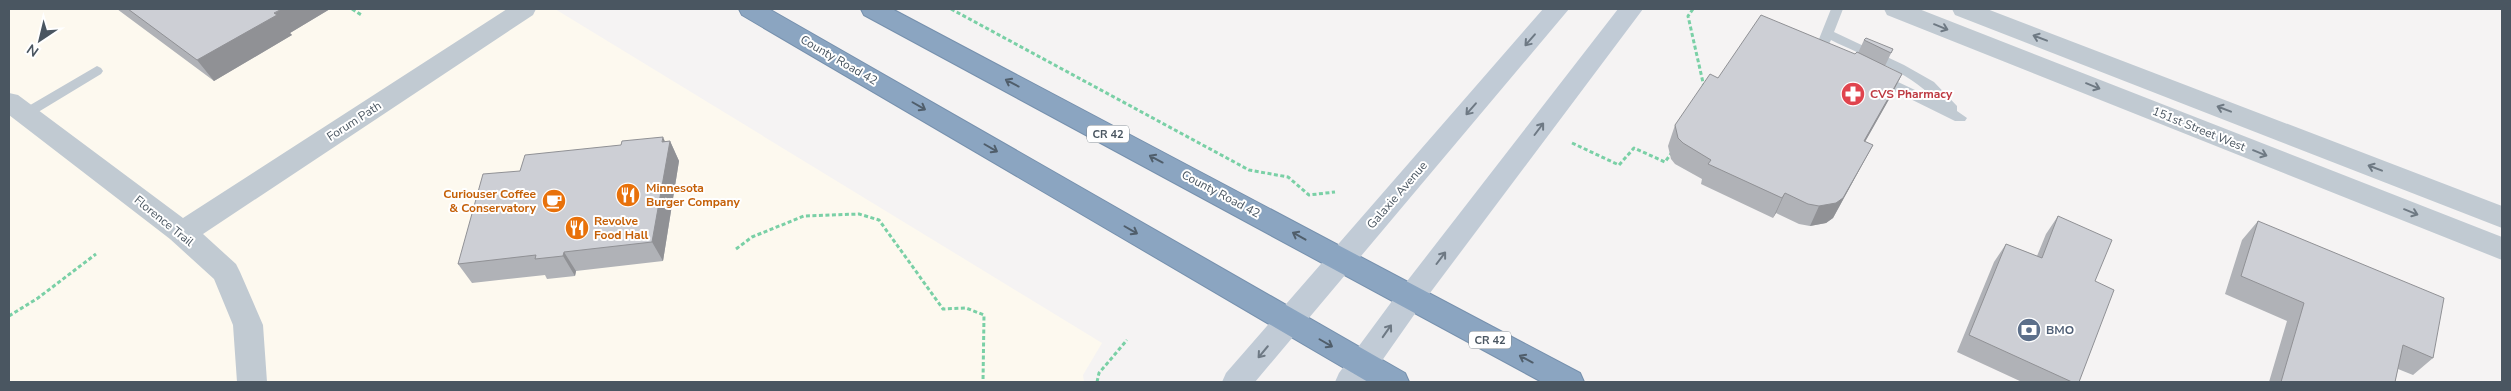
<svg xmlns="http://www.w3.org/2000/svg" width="2511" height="391" font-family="'Nunito Sans',sans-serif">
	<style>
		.commercial { fill: #fdf9ef }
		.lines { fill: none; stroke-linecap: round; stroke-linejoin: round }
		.highway-casing { stroke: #7690ad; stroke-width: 2 }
		.path { stroke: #7ad0a6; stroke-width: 3; stroke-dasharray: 4 2.5; stroke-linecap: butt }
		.lane { fill: #c1cad2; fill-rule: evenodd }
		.street { fill: #c1cad2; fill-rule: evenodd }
		.secondary { fill: #c1cbd6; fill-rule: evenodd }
		.highway { fill: #8ba5c1; fill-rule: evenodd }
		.wall { fill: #b0b2b7 }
		.shaded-wall { fill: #909195 }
		.building { fill: #cdcfd5; stroke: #909195 }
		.oneway { stroke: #6e7983 }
		.oneway2 { stroke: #6e7984 }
		.oneway3 { stroke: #505e6b }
		.labels { text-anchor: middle; stroke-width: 4; stroke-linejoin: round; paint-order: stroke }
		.shield { fill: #fff; stroke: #808990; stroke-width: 1 }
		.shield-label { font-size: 11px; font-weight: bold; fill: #4a5661 }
		.street-label { font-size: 12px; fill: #4a5661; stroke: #fff }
		.health-label { font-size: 12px; font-weight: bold; fill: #be3a42; stroke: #fff; text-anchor: start }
		.food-label { font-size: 12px; font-weight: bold; fill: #c56008; stroke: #fff; text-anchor: start }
		.service-label { font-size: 12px; font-weight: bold; fill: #4e5e75; stroke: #fff; text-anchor: start }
	</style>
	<rect width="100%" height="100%" fill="#f5f3f3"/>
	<path class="commercial" d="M9,9H555L1102,343L1083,375L1084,382H9Z"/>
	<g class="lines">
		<g class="highway-casing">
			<path id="highway" d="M739,9H769L1405,373L1409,382H1368L742,15Z
				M861,9H892L1580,373L1584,382H1542L864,15Z"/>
		</g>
		<path class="path" d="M352,9L363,16
			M951,9L1249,170L1288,177L1309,195L1335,192
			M1693,9L1688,16L1704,87
			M1572,143L1619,165L1634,148L1665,162L1673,151
			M736,249L752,237L804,216L859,214L879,220L943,309L966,308L984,315L983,382
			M9,316L38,298L96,254
			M1097,382L1099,373L1127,340"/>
		<path class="lane" d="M1831,9H1843L1834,32L1904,65L1934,82L1957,106V111L1967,118L1965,121H1955L1874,81L1873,78L1874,75L1879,73L1934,99C1908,71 1865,57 1831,40L1829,44L1839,57L1837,60H1829L1817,44Z
			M97,66L101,68L103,71L101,74L30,117H20L18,114L20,111Z"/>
		<path class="street" d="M507,9H536L533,15L203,234L236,264L240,272L263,325L267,382H237L233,325L214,279L170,239L9,115V93L18,95L183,218Z
			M1884,9H1919L2502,237V260L1887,15Z
			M1952,9H1987L2502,206V228L1955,15Z"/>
		<path class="secondary" d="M1543,9H1569L1255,382H1222L1226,373Z
			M1618,9H1643L1421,305L1367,382H1335L1339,373L1401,289Z"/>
		<use href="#highway" class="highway"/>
	</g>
	<path class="wall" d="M117,9H330L290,33L292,35L214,81Z
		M1864,40L1893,49L1885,66L1902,74L1892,94L1865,142L1873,145L1862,165L1833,218L1826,223L1810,226L1799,224L1776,213L1773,218L1701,184L1702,179L1675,164L1671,159L1668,146L1675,125L1718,78L1855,54L1858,53Z
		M665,141H670L679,161L663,261L576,271L575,276L547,279L545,275L472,283L458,264L520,171Z
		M2058,216L2095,281L2079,382H2022L1957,352L1994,262L2006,244L2037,256L2046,234Z
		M2258,221L2433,358L2413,375L2398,369L2395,382H2269L2287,321L2225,294L2242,240Z"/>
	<path class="shaded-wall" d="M282,9H330L290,33L292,35L214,81L197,60Z
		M1902,74L1892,94L1854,161L1864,141Z
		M663,137L668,148L670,141L679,161L663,261L652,242Z
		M1873,145L1862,165L1833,218L1826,223L1810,226L1819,206Z
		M1785,193L1776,213L1773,218L1782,198Z
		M564,252L576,271L575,276L563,256Z"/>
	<path class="building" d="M128,9H282L274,13L277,15L197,60Z
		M1761,15L1855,54L1857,52L1902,74L1864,141L1873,145L1843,198L1836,203L1819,206L1808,204L1785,193L1782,198L1708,164L1711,160L1683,143L1678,138L1675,125L1710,74L1718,78Z
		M1866,38L1893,49L1891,53L1864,40Z
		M663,137L662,142L670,141L652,242L564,252L563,256L535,259L536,255L458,264L483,174L520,171L525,155L621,145L622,141Z
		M2058,216L2112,240L2095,281L2114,290L2079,382H2072L1969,335L2006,244L2042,258Z
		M2258,221L2444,298L2433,358L2403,345L2395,382H2281L2304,303L2241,276Z"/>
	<defs><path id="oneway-shaft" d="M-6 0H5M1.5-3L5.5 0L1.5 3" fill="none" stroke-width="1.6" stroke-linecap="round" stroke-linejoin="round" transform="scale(1.25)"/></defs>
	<g class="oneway">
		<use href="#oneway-shaft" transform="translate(1941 27) rotate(22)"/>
		<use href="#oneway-shaft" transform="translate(2040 38) rotate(-159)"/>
		<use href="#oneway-shaft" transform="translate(2093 86) rotate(22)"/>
		<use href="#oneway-shaft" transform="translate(2224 109) rotate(-159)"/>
		<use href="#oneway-shaft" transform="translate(2260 153) rotate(22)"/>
		<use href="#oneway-shaft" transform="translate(2375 168) rotate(-159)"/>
		<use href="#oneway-shaft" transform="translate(2411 212) rotate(22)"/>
	</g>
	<g class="oneway2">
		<use href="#oneway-shaft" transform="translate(1530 40) rotate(131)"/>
		<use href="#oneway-shaft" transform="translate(1471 109) rotate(131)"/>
		<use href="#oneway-shaft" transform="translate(1539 129) rotate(-53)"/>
		<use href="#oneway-shaft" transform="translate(1441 258) rotate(-53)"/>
		<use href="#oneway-shaft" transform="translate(1387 331) rotate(-55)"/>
		<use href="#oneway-shaft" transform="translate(1263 352) rotate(130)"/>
	</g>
	<g class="oneway3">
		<use href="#oneway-shaft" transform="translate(1012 83) rotate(-152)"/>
		<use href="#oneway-shaft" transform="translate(919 106) rotate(30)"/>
		<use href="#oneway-shaft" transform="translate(991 148) rotate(30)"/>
		<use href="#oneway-shaft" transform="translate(1156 159) rotate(-152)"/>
		<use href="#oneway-shaft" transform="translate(1131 230) rotate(30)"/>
		<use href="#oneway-shaft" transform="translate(1299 236) rotate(-151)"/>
		<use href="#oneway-shaft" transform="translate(1326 343) rotate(30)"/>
		<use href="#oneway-shaft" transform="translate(1526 359) rotate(-152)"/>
	</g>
	<defs>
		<g id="pharmacy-disc" transform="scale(1.25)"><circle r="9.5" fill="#e0444e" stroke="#fff"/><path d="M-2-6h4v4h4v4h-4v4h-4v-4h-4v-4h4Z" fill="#fff"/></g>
		<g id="restaurant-disc" transform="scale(1.25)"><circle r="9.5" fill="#e8710a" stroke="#fff"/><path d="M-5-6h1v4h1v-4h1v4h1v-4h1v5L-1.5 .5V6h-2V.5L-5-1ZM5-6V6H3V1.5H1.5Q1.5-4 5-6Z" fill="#fff"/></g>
		<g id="cafe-disc" transform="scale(1.25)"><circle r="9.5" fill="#e8710a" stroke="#fff"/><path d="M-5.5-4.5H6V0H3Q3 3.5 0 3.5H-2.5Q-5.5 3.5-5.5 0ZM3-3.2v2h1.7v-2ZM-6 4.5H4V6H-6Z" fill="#fff"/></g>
		<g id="bank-disc" transform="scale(1.25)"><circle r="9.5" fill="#5c6f8a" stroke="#fff"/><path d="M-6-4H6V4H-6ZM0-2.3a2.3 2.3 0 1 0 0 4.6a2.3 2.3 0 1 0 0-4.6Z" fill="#fff"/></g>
	</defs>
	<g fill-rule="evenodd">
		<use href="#pharmacy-disc" x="1853" y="94"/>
		<use href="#restaurant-disc" x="628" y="195"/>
		<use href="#cafe-disc" x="554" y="201"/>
		<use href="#restaurant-disc" x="577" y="228"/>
		<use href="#bank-disc" x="2029" y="330"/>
	</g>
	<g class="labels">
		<g class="shield">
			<rect x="1087" y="125.5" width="42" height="17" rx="4"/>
			<rect x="1469" y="331.5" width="42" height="17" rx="4"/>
		</g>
		<g class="shield-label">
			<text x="1108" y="138">CR 42</text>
			<text x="1490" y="344">CR 42</text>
		</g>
		<g class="street-label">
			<text transform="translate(839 60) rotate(30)" y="4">County Road 42</text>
			<text transform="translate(354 121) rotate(-33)" y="4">Forum Path</text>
			<text transform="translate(2199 129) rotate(22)" y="4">151st Street West</text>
			<text transform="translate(1221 194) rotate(28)" y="4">County Road 42</text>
			<text transform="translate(1397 195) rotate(-49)" y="4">Galaxie Avenue</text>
			<text transform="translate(164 221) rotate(39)" y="4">Florence Trail</text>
		</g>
		<g class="health-label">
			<text x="1870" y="98">CVS Pharmacy</text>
		</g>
		<g class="food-label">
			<text x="646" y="192">Minnesota<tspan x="646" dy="14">Burger Company</tspan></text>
			<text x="536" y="198" text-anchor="end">Curiouser Coffee<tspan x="536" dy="14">&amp; Conservatory</tspan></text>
			<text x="594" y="225">Revolve<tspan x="594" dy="14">Food Hall</tspan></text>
		</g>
		<g class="service-label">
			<text x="2046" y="334">BMO</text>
		</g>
	</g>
	<rect width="2511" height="391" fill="none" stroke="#4a5661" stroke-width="20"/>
	<g transform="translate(40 40) rotate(215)" stroke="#ffffff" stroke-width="4" paint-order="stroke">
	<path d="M0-4L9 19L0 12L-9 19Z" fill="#4a5661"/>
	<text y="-8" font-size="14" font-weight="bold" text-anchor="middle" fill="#4a5661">N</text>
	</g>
</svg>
